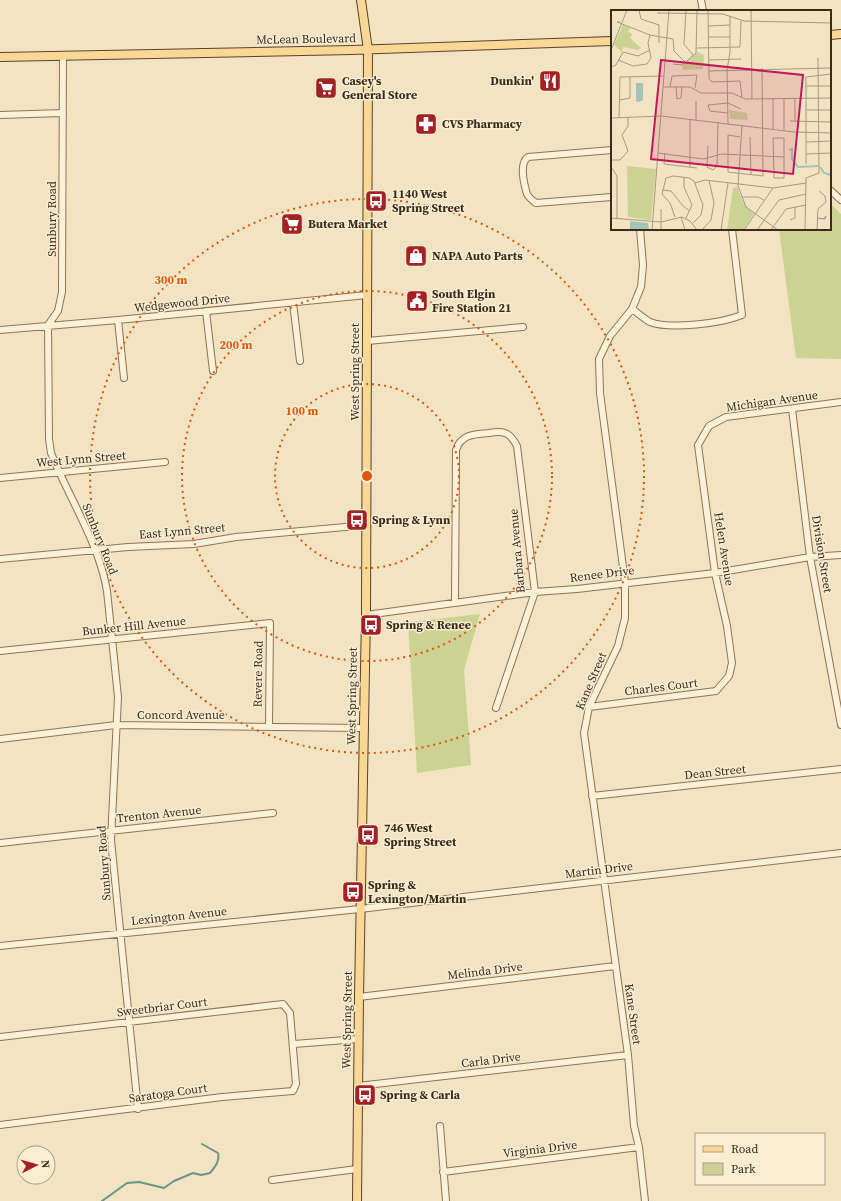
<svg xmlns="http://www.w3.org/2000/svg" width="841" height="1201" font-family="'Source Serif 4',serif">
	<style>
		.green { fill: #cbd294 }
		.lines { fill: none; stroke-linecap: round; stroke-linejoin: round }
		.stream { stroke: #6a9489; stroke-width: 2 }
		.minor-casing { stroke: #8e7357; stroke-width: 8 }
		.major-casing { stroke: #5b412b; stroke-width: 10 }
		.minor { stroke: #fcf0d6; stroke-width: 6 }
		.major { stroke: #f9d896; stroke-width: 8 }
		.ring { fill: none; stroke: #df570d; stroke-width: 2; stroke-dasharray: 2 4 }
		.labels { text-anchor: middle; stroke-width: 3; stroke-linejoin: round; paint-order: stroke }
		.street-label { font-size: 12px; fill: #3c2b1c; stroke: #f9edd2 }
		.poi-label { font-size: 12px; font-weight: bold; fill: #3c2b1c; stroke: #f9edd2; text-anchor: start }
		.inset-river { fill: none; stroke: #a4c4ba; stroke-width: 2 }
		.inset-road { fill: none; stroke: #a99980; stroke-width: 1 }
		.view { fill: #c2185b; fill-opacity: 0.15; stroke: #c2185b; stroke-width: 2 }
		.inset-edge { fill: none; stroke: #3c2b1c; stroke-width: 2 }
		.centre { fill: #df570d; stroke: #f9edd2; stroke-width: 2 }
		.ring-label { font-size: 12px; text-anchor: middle; font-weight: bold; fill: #df570d; stroke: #f9edd2; stroke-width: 3; stroke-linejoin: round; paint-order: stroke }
	</style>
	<rect width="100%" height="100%" fill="#f2e3c2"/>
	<path class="green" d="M830,203L841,214V359L796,358L779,229H830Z
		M480,614L464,670L471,765L417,773L408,622Z"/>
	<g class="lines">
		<path class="stream" d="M102,1201L127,1183L139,1182L164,1188L174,1181L193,1173L201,1175L210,1173C215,1167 220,1161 218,1153L202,1144"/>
		<g class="minor-casing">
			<path id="minor" d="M701,0L703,11
				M63,56L62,292L58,311L48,325L49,439L51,453C69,498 99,543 107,591L118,697L111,840L138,1109
				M0,115L63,113
				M612,150L528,157C519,163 524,184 527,194C529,198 532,200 536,203L612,197
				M830,190L841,200
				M640,229L643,265L641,287L632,309L610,336L599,359L600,393L625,582V618L618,646L589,707L584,733L628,1055L634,1126L639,1147L645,1201
				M293,303L300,361
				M632,309C638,313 644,319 650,322C671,330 722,323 742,315L732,229
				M206,311L213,371
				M118,320L124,378
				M0,330L118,320L367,295
				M367,341L523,327
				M792,409L810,557L841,725
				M0,478L165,462
				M0,559L128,547L194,544L236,537L356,526H367
				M455,603L456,450C461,434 475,434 489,433C494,432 500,431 505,433C511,435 514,440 517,446L535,592L496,708
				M366,615L535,592L577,589L715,573L810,557L841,555
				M0,651L270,623L269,726
				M589,707L716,691L729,676L732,663L727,626L715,573L698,445L709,426L726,417L841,402
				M0,739L116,725L363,728
				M592,796L841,769
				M0,843L273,813
				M0,946L360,909L841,853
				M359,997L615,966
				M0,1037L283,1004L290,1013L296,1084L293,1091L222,1097L0,1125
				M294,1044L358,1039
				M358,1086L628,1055
				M440,1126L446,1201
				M443,1172L639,1147
				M272,1180L357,1169"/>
		</g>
		<g class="major-casing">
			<path id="major" d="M830,35L841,34
				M0,57L352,50L612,41
				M357,1201L359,997L366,615L368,50L361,0"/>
		</g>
		<use href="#minor" class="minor"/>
		<use href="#major" class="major"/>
	</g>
	<g class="ring">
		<circle cx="367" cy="476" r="92"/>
		<circle cx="367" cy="476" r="185"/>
		<circle cx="367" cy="476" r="277"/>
	</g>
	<defs>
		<g id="restaurant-square" transform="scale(1.15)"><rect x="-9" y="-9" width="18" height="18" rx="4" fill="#a32124" stroke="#f9edd2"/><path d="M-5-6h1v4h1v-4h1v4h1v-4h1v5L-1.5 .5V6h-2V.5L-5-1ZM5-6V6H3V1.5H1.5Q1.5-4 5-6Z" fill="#fff"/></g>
		<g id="supermarket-square" transform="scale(1.15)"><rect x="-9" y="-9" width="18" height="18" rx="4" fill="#a32124" stroke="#f9edd2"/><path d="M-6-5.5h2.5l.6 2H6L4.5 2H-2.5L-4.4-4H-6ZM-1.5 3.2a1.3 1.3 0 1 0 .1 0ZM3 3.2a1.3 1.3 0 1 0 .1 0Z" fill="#fff"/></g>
		<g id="pharmacy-square" transform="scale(1.15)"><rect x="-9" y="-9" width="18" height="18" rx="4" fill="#a32124" stroke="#f9edd2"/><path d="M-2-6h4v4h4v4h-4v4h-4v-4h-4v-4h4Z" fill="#fff"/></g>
		<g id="bus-square" transform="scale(1.15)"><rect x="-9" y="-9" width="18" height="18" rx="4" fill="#a32124" stroke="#f9edd2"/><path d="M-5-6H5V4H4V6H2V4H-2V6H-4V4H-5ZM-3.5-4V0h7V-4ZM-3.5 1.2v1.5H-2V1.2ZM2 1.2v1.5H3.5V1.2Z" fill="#fff"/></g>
		<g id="shop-square" transform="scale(1.15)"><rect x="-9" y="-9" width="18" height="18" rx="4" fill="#a32124" stroke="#f9edd2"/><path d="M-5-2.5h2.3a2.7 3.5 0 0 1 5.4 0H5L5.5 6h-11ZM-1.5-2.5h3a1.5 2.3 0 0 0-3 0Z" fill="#fff"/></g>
		<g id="civic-square" transform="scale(1.15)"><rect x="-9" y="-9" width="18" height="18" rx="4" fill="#a32124" stroke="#f9edd2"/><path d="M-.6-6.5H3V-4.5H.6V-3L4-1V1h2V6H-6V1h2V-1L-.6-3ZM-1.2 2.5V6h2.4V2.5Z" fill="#fff"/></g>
	</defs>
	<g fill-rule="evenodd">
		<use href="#restaurant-square" x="550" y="81"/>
		<use href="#supermarket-square" x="326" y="88"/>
		<use href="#pharmacy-square" x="426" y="124"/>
		<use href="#bus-square" x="376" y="201"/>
		<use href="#supermarket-square" x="292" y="224"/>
		<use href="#shop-square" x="416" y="256"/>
		<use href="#civic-square" x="417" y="301"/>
		<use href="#bus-square" x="357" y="520"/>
		<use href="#bus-square" x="371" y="625"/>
		<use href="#bus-square" x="368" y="835"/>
		<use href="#bus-square" x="353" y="892"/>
		<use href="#bus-square" x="365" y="1095"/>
	</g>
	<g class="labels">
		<g class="street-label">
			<text transform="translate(306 39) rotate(-1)" y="4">McLean Boulevard</text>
			<text transform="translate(52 219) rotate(-90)" y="4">Sunbury Road</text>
			<text transform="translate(182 303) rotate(-6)" y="4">Wedgewood Drive</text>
			<text transform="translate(355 372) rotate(-90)" y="4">West Spring Street</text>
			<text transform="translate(772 401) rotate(-8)" y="4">Michigan Avenue</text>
			<text transform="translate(81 459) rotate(-5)" y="4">West Lynn Street</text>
			<text transform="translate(182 531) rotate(-5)" y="4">East Lynn Street</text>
			<text transform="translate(100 539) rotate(68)" y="4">Sunbury Road</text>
			<text transform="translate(724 549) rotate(81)" y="4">Helen Avenue</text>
			<text transform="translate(517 551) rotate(-95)" y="4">Barbara Avenue</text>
			<text transform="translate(822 554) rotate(81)" y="4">Division Street</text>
			<text transform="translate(602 574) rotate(-7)" y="4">Renee Drive</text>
			<text transform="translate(134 626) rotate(-6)" y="4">Bunker Hill Avenue</text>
			<text transform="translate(258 674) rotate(-89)" y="4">Revere Road</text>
			<text transform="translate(591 681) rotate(-67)" y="4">Kane Street</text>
			<text transform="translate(661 687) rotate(-7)" y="4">Charles Court</text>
			<text transform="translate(352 696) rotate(-89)" y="4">West Spring Street</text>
			<text x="181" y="719">Concord Avenue</text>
			<text transform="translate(715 772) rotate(-6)" y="4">Dean Street</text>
			<text transform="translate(159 814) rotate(-6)" y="4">Trenton Avenue</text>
			<text transform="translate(104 863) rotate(-94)" y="4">Sunbury Road</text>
			<text transform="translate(599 870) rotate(-7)" y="4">Martin Drive</text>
			<text transform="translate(179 916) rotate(-6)" y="4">Lexington Avenue</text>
			<text transform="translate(485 971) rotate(-7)" y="4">Melinda Drive</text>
			<text transform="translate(162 1007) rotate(-7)" y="4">Sweetbriar Court</text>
			<text transform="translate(633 1014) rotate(82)" y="4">Kane Street</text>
			<text transform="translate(347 1020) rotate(-89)" y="4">West Spring Street</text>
			<text transform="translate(491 1060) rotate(-7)" y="4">Carla Drive</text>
			<text transform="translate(168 1093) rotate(-8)" y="4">Saratoga Court</text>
			<text transform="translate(540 1149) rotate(-7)" y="4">Virginia Drive</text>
		</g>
		<g class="poi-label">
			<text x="342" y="85">Casey's<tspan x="342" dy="14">General Store</tspan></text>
			<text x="534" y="85" text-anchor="end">Dunkin'</text>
			<text x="442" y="128">CVS Pharmacy</text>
			<text x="392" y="198">1140 West<tspan x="392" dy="14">Spring Street</tspan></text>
			<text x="308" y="228">Butera Market</text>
			<text x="432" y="260">NAPA Auto Parts</text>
			<text x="432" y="298">South Elgin<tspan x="432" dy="14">Fire Station 21</tspan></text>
			<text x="372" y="524">Spring &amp; Lynn</text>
			<text x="386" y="629">Spring &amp; Renee</text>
			<text x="384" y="832">746 West<tspan x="384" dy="14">Spring Street</tspan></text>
			<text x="368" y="889">Spring &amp;<tspan x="368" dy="14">Lexington/Martin</tspan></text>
			<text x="380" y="1099">Spring &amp; Carla</text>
		</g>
	</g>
	<g transform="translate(611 10)">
		<rect width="220" height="220" fill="#f2e3c2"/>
		<path d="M12,15L19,18L17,22L21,24L19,28L30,38L27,40L12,37L11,42L3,35ZM86,42L93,45L92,59L72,60L71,56ZM118,100L136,103L137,110L119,109ZM16,156L45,159L40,210L17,207ZM126,177L133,194L143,204L132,220H116L122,178Z" fill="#cbd294"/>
		<path d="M25,73H32V90L28,92L25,91ZM19,211L37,213L38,220L19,219Z" fill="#a4c4ba"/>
		<path class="inset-river" d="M178,140L181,139V149L187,157L207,156M209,157L213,163L220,165"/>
		<path class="inset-road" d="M28,0L30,9L48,15V33M75,0L73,34L82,45M97,0L98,69L101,72L129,71L131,88M140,0L141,89M46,3L112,4L133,11L220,13M9,12H6L39,25L62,29L63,41L74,52M97,16L119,15M97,27H119M86,38L129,37L130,11M0,40L16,0M7,50L22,56L36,54L40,48L37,33L39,25M98,50L130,49M62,54L71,55L85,43L86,0M0,57L5,55L12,42L27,46L39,40M98,61L219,58M65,76L66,89L70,88L71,76M194,76H220M52,77H79L90,83H121L134,89L220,88M59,77L61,66L86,65L84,78M173,88V120M184,88V111M162,89V119M9,90L19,88V67M195,100H220M117,103L99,101L97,95L117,93L130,99M8,107L9,67L53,66M0,108L50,106L183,122L220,123M85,110V91M179,111L220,112M117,114L116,60L119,42V6M131,115L127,176L135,197L167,220M129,127L117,125V162L152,166L151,58M139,127L140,165M162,128H173V168H163ZM195,132L220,131M97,136L96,157L102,160L106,156L107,112M47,143L92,149L111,144L173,147M54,143L53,154L86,158M195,144L220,143M0,150H9L17,141L11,125L17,116V107M195,154V67L220,64M0,157L6,166V208M79,157V110M73,167V177L81,195L75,208M55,168L62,166L78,168L83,171L92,195L90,205L82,213M55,168L51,184L59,193L64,207M84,173L94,170L162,178L195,173M51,180L60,181L72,196L79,201M131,187H147L153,190M70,207L74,220M0,208L50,212L71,207L79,211L86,220M206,208L214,209L215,206L212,209M179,210L184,208V197M41,220L58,0M50,220V199M91,220L100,210L103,193L98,170M110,220L117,173M133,220L162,178M146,220L168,190L195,184M160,220L175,199L195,195M194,220L195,168L208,163L207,48M206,220L207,199L215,192L214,186L208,181"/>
		<path class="view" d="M50,50L192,65L182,164L40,149Z"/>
		<rect width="220" height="220" class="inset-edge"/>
	</g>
	<circle cx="367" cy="476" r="6" class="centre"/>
	<g class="ring-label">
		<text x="171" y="284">300 m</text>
		<text x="236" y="349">200 m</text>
		<text x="302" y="415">100 m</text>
	</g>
	<rect x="695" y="1133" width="130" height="52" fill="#f9edd2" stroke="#ad9f89"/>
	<rect x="703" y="1146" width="20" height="6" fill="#f9d896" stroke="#ad9f89"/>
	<text x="731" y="1153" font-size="12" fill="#3c2b1c">Road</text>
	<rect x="703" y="1163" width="20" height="12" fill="#cbd294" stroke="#ad9f89"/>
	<text x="731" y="1173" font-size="12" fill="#3c2b1c">Park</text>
	<g transform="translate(36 1165) rotate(84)"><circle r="19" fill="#f9edd2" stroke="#ad9f89"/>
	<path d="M0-3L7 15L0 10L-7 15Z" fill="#a32124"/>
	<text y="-6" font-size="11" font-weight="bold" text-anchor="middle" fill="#3c2b1c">N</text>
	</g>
</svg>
